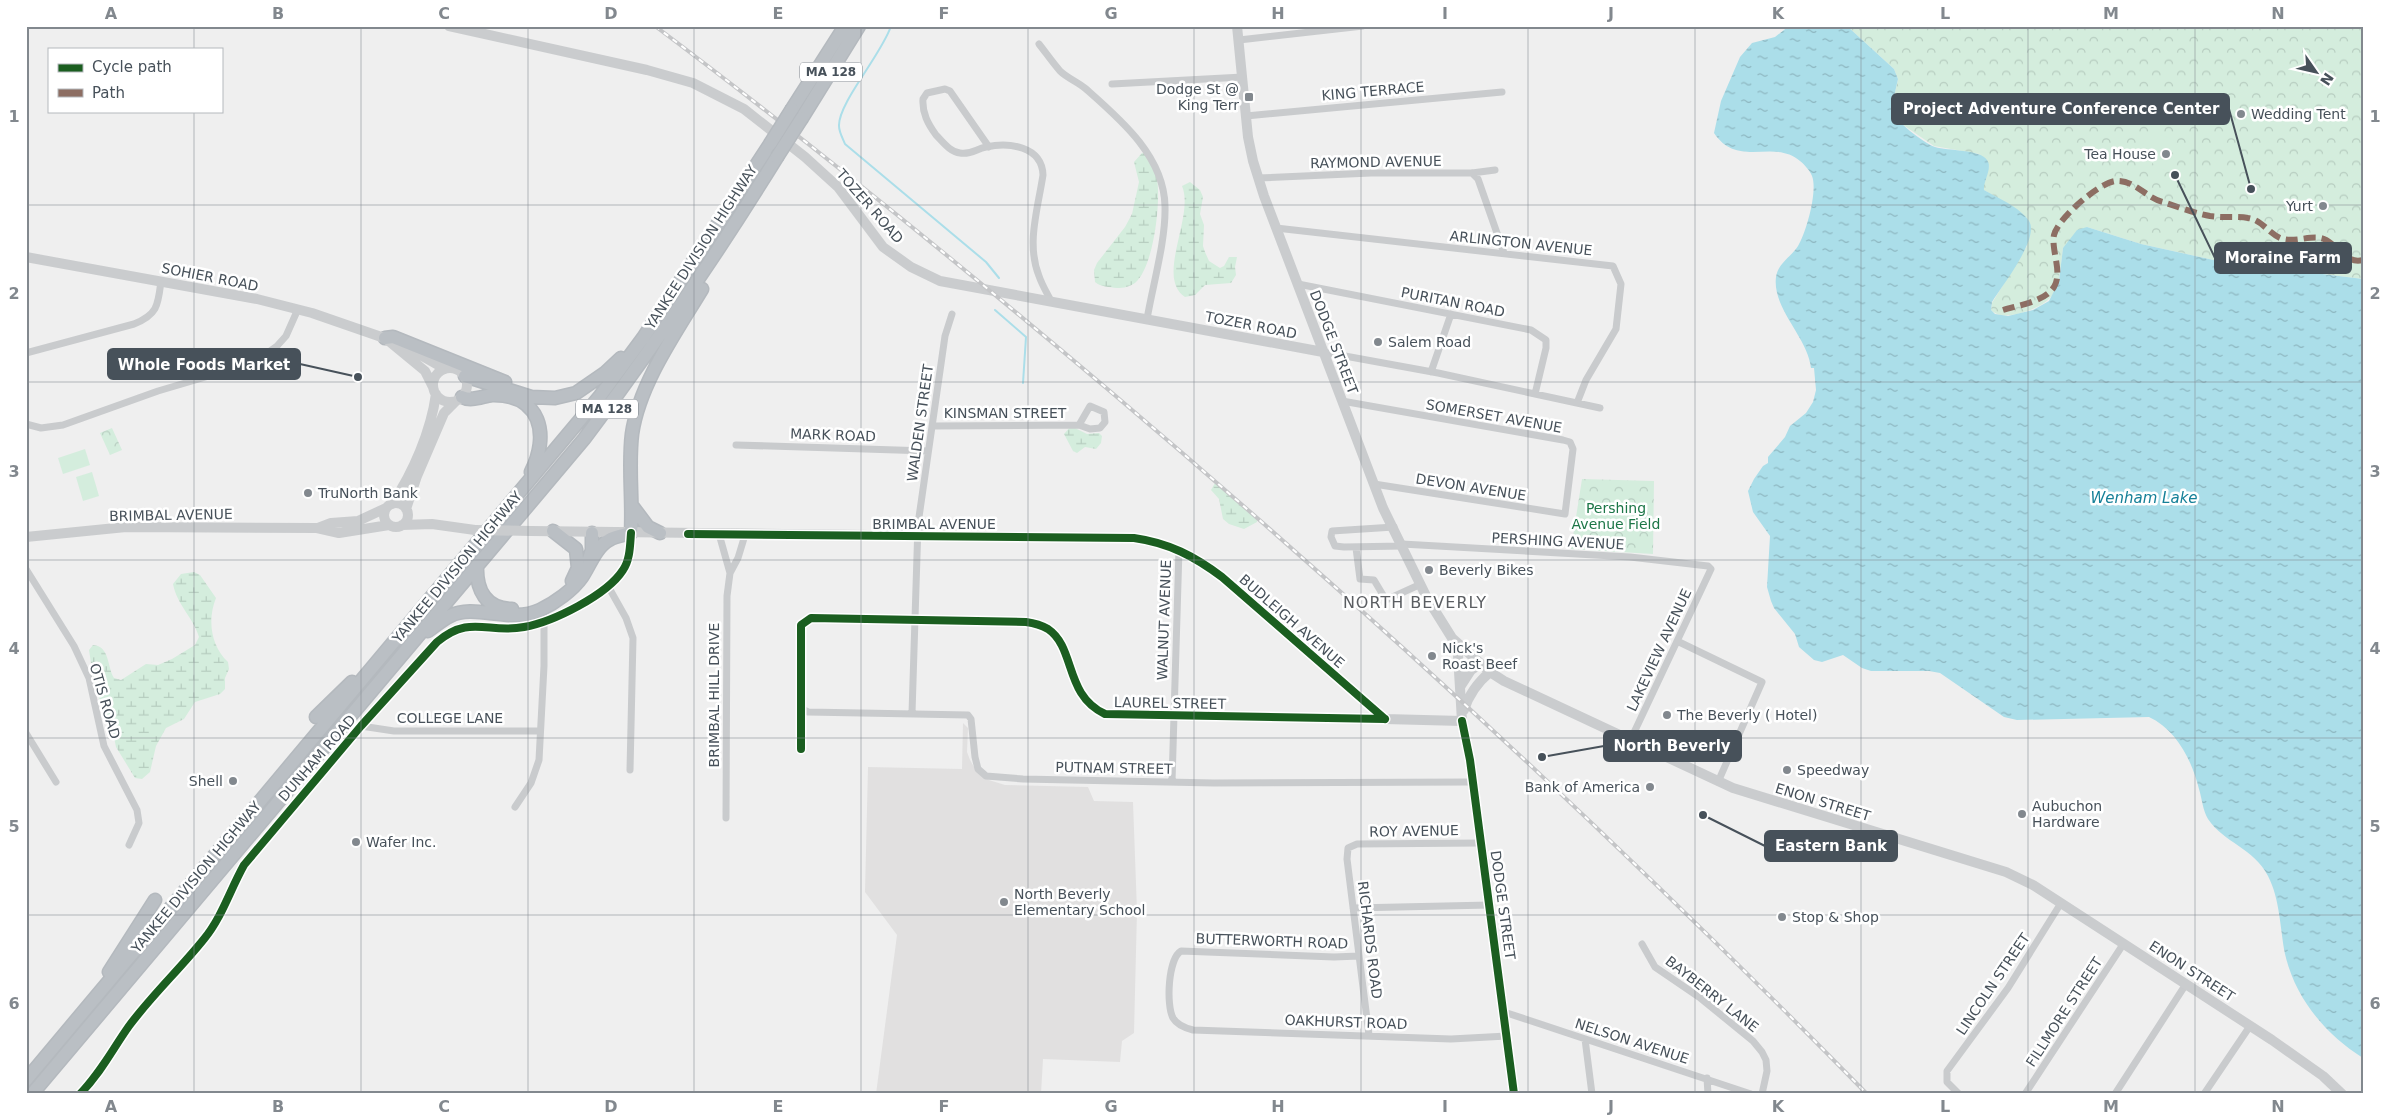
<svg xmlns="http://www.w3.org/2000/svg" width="2389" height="1120" font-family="'DejaVu Sans',sans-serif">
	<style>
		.education { fill: #e1e0e0 }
		.wetland { fill: url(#wetland-marsh) }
		.park { fill: url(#park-crowns) }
		.garden { fill: #d4eddd }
		.water { fill: url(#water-ripples) }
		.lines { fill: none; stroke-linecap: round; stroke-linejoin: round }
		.stream { stroke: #abdee9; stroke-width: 2 }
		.highway-casing { stroke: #b4b9be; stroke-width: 15 }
		.street { stroke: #c9cbcd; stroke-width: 7 }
		.secondary { stroke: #caccce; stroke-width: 10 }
		.highway { stroke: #babfc4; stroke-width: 12 }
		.rail-casing { stroke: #c4c5c7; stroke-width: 4 }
		.rail { stroke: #fff; stroke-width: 2; stroke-dasharray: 5.5; stroke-linecap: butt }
		.highway-bridge-casing { stroke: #b4b9be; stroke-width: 15; stroke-linecap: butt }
		.secondary-bridge { stroke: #caccce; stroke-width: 10 }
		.highway-bridge { stroke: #babfc4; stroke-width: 12 }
		.quiet { stroke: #8d6e63; stroke-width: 6; stroke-dasharray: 12 6; stroke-linecap: butt }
		.cycleway-casing { stroke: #fff; stroke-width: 11 }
		.cycleway { stroke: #1b5e20; stroke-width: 8 }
		.grid { fill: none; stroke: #82888e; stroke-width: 1; stroke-opacity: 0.55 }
		.poi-dot { fill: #82888e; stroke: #fff; stroke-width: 2 }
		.labels { text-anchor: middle; stroke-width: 5; stroke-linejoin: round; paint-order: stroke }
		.shield { fill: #fff; stroke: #7e858c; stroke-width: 1 }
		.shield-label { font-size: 12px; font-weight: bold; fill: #47515a }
		.poi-label { font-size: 14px; fill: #47515a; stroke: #fff; text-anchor: start }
		.street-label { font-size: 14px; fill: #47515a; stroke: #fff }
		.park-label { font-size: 14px; fill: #1c7647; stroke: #fff }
		.water-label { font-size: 15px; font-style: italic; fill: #158098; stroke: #fff }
		.quarter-label { font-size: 16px; letter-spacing: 1px; fill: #5b5e62; stroke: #fff }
		.leader { fill: none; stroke: #47515a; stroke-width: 2 }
		.callout-dot { fill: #47515a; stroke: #fff; stroke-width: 2 }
		.callout { fill: #47515a; stroke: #47515a; stroke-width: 2 }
		.callout-label { font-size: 15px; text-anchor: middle; font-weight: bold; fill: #fff }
		.neatline { fill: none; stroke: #82888e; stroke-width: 2 }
		.grid-label { font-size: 16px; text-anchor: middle; font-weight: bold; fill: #82888e }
	</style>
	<defs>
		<pattern id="wetland-marsh" width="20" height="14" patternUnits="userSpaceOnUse" patternTransform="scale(1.25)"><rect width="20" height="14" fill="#d4eddd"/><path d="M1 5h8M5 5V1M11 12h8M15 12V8" fill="none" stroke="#b7cdc0"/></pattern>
		<pattern id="park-crowns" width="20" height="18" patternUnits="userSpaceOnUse" patternTransform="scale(1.25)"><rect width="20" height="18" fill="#d4eddd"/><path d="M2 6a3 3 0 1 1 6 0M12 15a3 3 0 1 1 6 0" fill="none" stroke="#b7cdc0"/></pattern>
		<pattern id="water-ripples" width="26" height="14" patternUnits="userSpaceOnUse" patternTransform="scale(1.25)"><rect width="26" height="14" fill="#abdee9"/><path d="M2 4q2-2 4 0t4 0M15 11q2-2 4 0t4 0" fill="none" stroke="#8db6c0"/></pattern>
	</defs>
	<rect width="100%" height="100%" fill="#efefef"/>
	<path class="education" d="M963,723L968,728L967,752L970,760L977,772L989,780L1005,785L1088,787L1094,801L1133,802L1137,911L1134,1033L1122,1041L1120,1062L1043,1059L1041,1094H876L897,935L865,892L868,767L962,769Z"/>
	<path class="wetland" d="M1142,153L1146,154C1149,162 1155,170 1157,179C1161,201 1154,267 1135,283C1129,287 1124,288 1117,288C1109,287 1101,287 1095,282L1094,270L1097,263L1125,227L1132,214L1139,182L1134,162Z
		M1190,182L1200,190L1203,197L1200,214L1204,225L1203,246L1205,252L1209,261L1220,268L1224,266L1229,257H1237L1235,267L1236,275L1231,283L1205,285L1195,295L1185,297C1155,277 1195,216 1182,186Z
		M1071,426L1087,434L1099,433L1102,436L1101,443L1096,449L1085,447L1077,453L1073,451L1064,434Z
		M1215,483L1222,485L1226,492L1257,519V522L1244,529L1229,524L1223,519L1219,499L1211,490Z
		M194,572L200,575L216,598C207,620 211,646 228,662L229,669L225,678V689L220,694L195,702L184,719L166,728L156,746L150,772L142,779L135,778L116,747L113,732L107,721L94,683L89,650L93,645C110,646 107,667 114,678L121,680L146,664L158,665L172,659L195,645L199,637C193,617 177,605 173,584L181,574Z"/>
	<path class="park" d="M1847,26H2363V279L2218,261L2141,244L2087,227L2063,248C2058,288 2060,303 2017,314C2008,316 1998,317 1991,310L1992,303L2027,246L2016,209L1984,190L1983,184L1989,166L1979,154L1934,146L1896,120L1891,110L1898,79L1894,69Z
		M112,428L122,450L110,455L100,433Z
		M1582,479L1654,481L1653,554L1571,549Z"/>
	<path class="garden" d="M2161,135L2172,139L2180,148L2170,154L2168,151H2164V156L2168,157L2165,164L2166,171C2155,166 2143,159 2142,145L2149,137Z
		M85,449L90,465L63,474L58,458Z
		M92,472L99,496L83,501L76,477Z"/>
	<path class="water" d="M1789,26H1847L1894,69L1898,79L1891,110C1897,122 1922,142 1935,147C1948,151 1980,149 1987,160C1993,168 1983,181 1984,190C1998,198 2020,207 2029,221C2040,238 2002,286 1992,302L1991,310L1995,314L2008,316L2033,310L2049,301L2059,281L2063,248L2077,230L2087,227L2141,244L2218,261L2363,279V1058C2325,1034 2295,998 2285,954C2280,928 2280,899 2268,876C2254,848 2224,843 2208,819C2203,811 2202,799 2199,789C2192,761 2177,730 2149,717L2017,720L2004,717L1940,673L1929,671H1871L1862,668L1843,655L1822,662L1814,660L1799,647L1795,634L1774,608L1771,601L1767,587L1770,536L1753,512L1748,491L1754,479L1763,466L1768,463V457L1785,437L1790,426L1806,413L1813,402L1816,390L1814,368H1811C1808,337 1772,309 1776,277C1778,263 1791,257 1798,246C1806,233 1818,191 1812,176C1810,171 1805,165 1800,161C1774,138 1738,169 1714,133L1721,101L1740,57L1752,43L1775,37Z"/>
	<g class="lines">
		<path class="stream" d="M891,26C882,54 838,103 839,126C839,132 843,139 845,144L986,262L999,278
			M995,310L1026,337L1023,383"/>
		<g class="highway-casing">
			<path id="highway" d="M792,109L845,26
				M802,118L859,26
				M385,338L393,337L505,382
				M465,376L531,397L555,398L576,393L605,373L621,358
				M462,397C471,402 483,396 492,395C541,394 550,435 531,472
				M633,507L648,527L660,533
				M553,531L576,549L578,568L572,581
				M589,559L592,550V533
				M477,566C476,590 486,609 512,609
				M428,631C435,626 442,620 450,616C475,603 510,624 540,610C555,603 573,590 582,577C590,565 596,547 609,540C615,536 624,535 631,533C633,500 628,466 632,434C639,384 676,332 702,289
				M316,717L352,682
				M109,972L155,900
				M26,1080L600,396L643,338L770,144
				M32,1094L584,439C653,348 717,254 777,157"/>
		</g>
		<path class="street" d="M1239,40L1363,26
			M1039,44C1046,53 1053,63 1060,71C1067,78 1078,82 1086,89C1120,119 1164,156 1165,206C1166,240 1153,284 1147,319
			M1112,84L1243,77
			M1246,116L1502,92
			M989,147L950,91L945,89L927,93L923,99C922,113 928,124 936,135C943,142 950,152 960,153C971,155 976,149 986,147C1009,142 1042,146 1043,175C1038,208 1026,244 1039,276C1042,285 1047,293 1051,301
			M1472,173L1478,179L1504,253
			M1258,178L1371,173H1472L1495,170
			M1276,228L1613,266L1621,284L1616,329L1586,380L1577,403
			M1298,284L1531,330L1546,340V348L1535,394
			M1323,352L1438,373L1600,408
			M26,353L134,324C158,314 158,305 161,281
			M1431,372L1451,314
			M1342,401L1563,440L1570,442L1573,449L1565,514L1374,484
			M26,424L41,428L63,425L158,391L253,363L277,346L286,336L298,309
			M932,426L1079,425L1090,429L1100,428L1105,422L1104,412L1090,406L1079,425
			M736,445L928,451
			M1394,527L1332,531L1331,537L1335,546L1344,547L1403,546
			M719,534L730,573
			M1402,544L1630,557L1708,566L1711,569L1630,741
			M1356,548L1360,579L1374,580L1386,600L1421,584
			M26,569L74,646L89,678L104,746L137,810L139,823L129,845
			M608,586L626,618L633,638L630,770
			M1677,641L1762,682L1718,782
			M802,709L808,712L968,715L971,719L975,757L978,769L986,776L1023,779L1214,783L1473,782
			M912,713L918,524L945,336L952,314
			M361,726L394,731H540
			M26,733L56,782
			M801,749V625L811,618L1026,622C1033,623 1041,625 1048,629C1076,648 1064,695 1105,714L1385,719
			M1172,782L1179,549
			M515,807L531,783L539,760L544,666V622
			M726,818L727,596L730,573L738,558L745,535
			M1353,908L1490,905
			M1642,944L1655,967L1699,997L1753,1041L1762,1052L1766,1060L1767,1071L1762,1094
			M1359,956L1334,957L1181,951C1168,959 1166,1005 1173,1018C1177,1025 1185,1028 1193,1030L1451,1039L1507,1036
			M1504,1012L1751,1094
			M1369,1035L1347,859L1348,848L1357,844L1481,843
			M1585,1039L1592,1094
			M1707,1078L1708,1094
			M80,1094C102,1071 112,1050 129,1026C152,995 180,969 204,939C222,917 230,890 244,865L361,726L437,642C470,614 488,634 524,627C553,622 607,595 623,570C630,560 630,546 631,533
			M1959,1094L1947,1082V1071L2008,988L2061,903
			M2025,1094L2124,943
			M2115,1094L2186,984
			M2204,1094L2250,1026"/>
		<path class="secondary" d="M449,26L647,70L693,83L744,109L805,157L838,187L883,247L911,267L940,281L1323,352
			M1237,26L1248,137L1253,161L1264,196L1383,508L1427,598L1452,638L1490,672L1504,681L1733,788L2006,872L2033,885L2272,1040L2323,1076L2342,1094
			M26,257L257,299L312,313L390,340
			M385,338L425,371L433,387
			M408,348L445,369
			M433 385a17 17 0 1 1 34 0a17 17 0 1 1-34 0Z
			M384 515a12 12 0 1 1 24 0a12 12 0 1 1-24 0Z
			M392,504C413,473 431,431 436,394
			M406,509L417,476L444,413L456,401
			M402,525L432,524L475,530
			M318,528L331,523L358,521L386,508
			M531,531L1134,538C1169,543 1194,556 1222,577L1385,719L1462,721
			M26,537L126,527L317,528L339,533L389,525
			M1453,641L1458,655L1462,721L1470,760L1514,1094
			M1460,687L1471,670L1480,664
			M1464,710C1469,694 1477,683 1490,672"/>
		<use href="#highway" class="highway"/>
		<g class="rail-casing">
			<path id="rail" d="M655,26C811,143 962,266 1111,392C1374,615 1626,848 1867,1094"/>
		</g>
		<use href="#rail" class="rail"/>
		<g class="highway-bridge-casing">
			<path id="highway-bridge" d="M770,144L792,109
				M777,157L802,118"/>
		</g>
		<path class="secondary-bridge" d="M475,530L531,531"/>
		<use href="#highway-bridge" class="highway-bridge"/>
		<path class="quiet" d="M2003,310C2019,305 2044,302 2054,287C2063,272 2051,251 2054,235C2058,218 2099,183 2115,181C2134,179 2146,198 2163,202C2178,207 2194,213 2210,216C2223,218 2236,216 2248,218C2263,220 2269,235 2283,239C2295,242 2309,236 2321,238C2336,241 2344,265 2363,260"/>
		<g class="cycleway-casing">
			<path id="cycleway" d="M688,534L1134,538C1169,543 1194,556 1222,577L1385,719
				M1462,721L1470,760L1514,1094
				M801,749V625L811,618L1026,622C1033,623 1041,625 1048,629C1076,648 1064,695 1105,714L1385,719
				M80,1094C102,1071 112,1050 129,1026C152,995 180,969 204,939C222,917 230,890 244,865L361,726L437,642C470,614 488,634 524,627C553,622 607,595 623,570C630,560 630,546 631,533"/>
		</g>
		<use href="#cycleway" class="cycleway"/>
	</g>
	<path class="grid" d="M194,26V49M361,26V1094M528,26V1094M694,26V1094M861,26V1094M1028,26V1094M1194,26V1094M1361,26V1094M1528,26V1094M1695,26V1094M1861,26V1094M2028,26V1094M2195,26V1094M194,111V1094M26,205H2363M26,382H2363M26,560H2363M26,738H2363M26,915H2363"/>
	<g class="poi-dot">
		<rect x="1244" y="92" width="10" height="10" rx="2.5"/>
		<circle cx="2241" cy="114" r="5"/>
		<circle cx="2166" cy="154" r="5"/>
		<circle cx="2323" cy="206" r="5"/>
		<circle cx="1378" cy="342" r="5"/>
		<circle cx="308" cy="493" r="5"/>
		<circle cx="1429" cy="570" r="5"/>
		<circle cx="1432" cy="656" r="5"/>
		<circle cx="1667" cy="715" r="5"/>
		<circle cx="1787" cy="770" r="5"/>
		<circle cx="233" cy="781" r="5"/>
		<circle cx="1650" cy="787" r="5"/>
		<circle cx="2022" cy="814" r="5"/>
		<circle cx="356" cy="842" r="5"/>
		<circle cx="1004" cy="902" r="5"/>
		<circle cx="1782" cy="917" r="5"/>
	</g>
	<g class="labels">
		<g class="shield">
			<rect x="800" y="62.5" width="62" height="19" rx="4"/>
			<rect x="576" y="399.5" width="62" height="19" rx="4"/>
		</g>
		<g class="shield-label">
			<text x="831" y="76">MA 128</text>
			<text x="607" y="413">MA 128</text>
		</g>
		<g class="poi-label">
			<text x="1239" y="94" text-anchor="end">Dodge St @<tspan x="1239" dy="16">King Terr</tspan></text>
			<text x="2251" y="119">Wedding Tent</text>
			<text x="2156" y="159" text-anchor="end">Tea House</text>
			<text x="2313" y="211" text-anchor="end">Yurt</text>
			<text x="1388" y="347">Salem Road</text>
			<text x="318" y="498">TruNorth Bank</text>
			<text x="1439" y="575">Beverly Bikes</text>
			<text x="1442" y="653">Nick's<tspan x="1442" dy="16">Roast Beef</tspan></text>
			<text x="1677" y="720">The Beverly ( Hotel)</text>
			<text x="1797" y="775">Speedway</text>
			<text x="223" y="786" text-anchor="end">Shell</text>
			<text x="1640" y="792" text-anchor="end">Bank of America</text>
			<text x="2032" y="811">Aubuchon<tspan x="2032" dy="16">Hardware</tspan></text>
			<text x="366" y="847">Wafer Inc.</text>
			<text x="1014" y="899">North Beverly<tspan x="1014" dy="16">Elementary School</tspan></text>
			<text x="1792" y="922">Stop &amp; Shop</text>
		</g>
		<g class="street-label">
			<text transform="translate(1373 91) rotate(-5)" y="5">KING TERRACE</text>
			<text transform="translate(1376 162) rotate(-1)" y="5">RAYMOND AVENUE</text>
			<text transform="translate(870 206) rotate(49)" y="5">TOZER ROAD</text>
			<text transform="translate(1521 243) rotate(6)" y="5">ARLINGTON AVENUE</text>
			<text transform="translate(701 247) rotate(-57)" y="5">YANKEE DIVISION HIGHWAY</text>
			<text transform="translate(210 277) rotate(11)" y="5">SOHIER ROAD</text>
			<text transform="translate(1453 302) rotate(11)" y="5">PURITAN ROAD</text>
			<text transform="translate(1251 325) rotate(11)" y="5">TOZER ROAD</text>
			<text transform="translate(1334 342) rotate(69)" y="5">DODGE STREET</text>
			<text x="1005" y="418">KINSMAN STREET</text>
			<text transform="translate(1494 416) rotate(10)" y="5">SOMERSET AVENUE</text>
			<text transform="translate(920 423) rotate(-82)" y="5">WALDEN STREET</text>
			<text transform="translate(833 435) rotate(2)" y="5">MARK ROAD</text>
			<text transform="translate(1471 487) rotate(9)" y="5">DEVON AVENUE</text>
			<text transform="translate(171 515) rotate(-1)" y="5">BRIMBAL AVENUE</text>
			<text x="934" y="529">BRIMBAL AVENUE</text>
			<text transform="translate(1558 541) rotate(3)" y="5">PERSHING AVENUE</text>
			<text transform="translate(457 567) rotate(-50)" y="5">YANKEE DIVISION HIGHWAY</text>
			<text transform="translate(1164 620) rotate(-88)" y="5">WALNUT AVENUE</text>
			<text transform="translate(1292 621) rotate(41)" y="5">BUDLEIGH AVENUE</text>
			<text transform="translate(1659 650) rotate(-65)" y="5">LAKEVIEW AVENUE</text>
			<text transform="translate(714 695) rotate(-90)" y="5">BRIMBAL HILL DRIVE</text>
			<text transform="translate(105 701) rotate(74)" y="5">OTIS ROAD</text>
			<text transform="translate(1170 703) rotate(1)" y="5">LAUREL STREET</text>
			<text x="450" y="723">COLLEGE LANE</text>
			<text transform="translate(317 758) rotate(-49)" y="5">DUNHAM ROAD</text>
			<text transform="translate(1114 768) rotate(1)" y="5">PUTNAM STREET</text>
			<text transform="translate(1823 802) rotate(17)" y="5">ENON STREET</text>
			<text transform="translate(1414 831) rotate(-1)" y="5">ROY AVENUE</text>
			<text transform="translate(196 877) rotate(-50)" y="5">YANKEE DIVISION HIGHWAY</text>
			<text transform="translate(1503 905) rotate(82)" y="5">DODGE STREET</text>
			<text transform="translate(1370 940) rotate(83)" y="5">RICHARDS ROAD</text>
			<text transform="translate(1272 941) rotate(2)" y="5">BUTTERWORTH ROAD</text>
			<text transform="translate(2192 971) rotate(33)" y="5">ENON STREET</text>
			<text transform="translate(1993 984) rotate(-56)" y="5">LINCOLN STREET</text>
			<text transform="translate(1712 994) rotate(38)" y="5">BAYBERRY LANE</text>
			<text transform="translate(2064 1012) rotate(-57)" y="5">FILLMORE STREET</text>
			<text transform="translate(1346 1022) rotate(2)" y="5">OAKHURST ROAD</text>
			<text transform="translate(1632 1041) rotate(18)" y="5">NELSON AVENUE</text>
		</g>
		<g class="park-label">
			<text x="1616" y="513">Pershing<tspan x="1616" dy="16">Avenue Field</tspan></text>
		</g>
		<g class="water-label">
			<text x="2144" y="503">Wenham Lake</text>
		</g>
		<g class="quarter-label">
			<text x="1415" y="608">NORTH BEVERLY</text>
		</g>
	</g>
	<path class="leader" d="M2251 189L2229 109M2175 175L2215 258M358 377L300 364M1542 757L1604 746M1703 815L1765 846"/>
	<g class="callout-dot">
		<circle cx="2251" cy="189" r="5"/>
		<circle cx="2175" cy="175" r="5"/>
		<circle cx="358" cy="377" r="5"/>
		<circle cx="1542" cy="757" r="5"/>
		<circle cx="1703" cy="815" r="5"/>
	</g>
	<g class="callout">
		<rect x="1892" y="94" width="337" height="30" rx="5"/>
		<rect x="2215" y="243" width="136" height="30" rx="5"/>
		<rect x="108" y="349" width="192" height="30" rx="5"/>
		<rect x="1604" y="731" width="137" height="30" rx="5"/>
		<rect x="1765" y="831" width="132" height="30" rx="5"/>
	</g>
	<g class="callout-label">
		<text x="2061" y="114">Project Adventure Conference Center</text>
		<text x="2283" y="263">Moraine Farm</text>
		<text x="204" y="370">Whole Foods Market</text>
		<text x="1672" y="751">North Beverly</text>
		<text x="1831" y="851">Eastern Bank</text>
	</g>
	<rect width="2389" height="1120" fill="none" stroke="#ffffff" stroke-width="55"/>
	<rect x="48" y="48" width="175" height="65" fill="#ffffff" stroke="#b5b9bd"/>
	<rect x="58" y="64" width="25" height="8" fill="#1b5e20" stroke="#b5b9bd"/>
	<text x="92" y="72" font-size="15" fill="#47515a">Cycle path</text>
	<rect x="58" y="89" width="25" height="8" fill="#8d6e63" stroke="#b5b9bd"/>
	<text x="92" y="98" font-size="15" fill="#47515a">Path</text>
	<g transform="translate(2316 72) rotate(124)" stroke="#ffffff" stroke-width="4" paint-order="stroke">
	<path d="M0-4L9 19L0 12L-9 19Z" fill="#47515a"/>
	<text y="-8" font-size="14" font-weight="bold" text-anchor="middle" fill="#47515a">N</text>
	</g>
	<rect x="28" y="28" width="2334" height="1064" class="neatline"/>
	<g class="grid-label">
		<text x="111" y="19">A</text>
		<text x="278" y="19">B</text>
		<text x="444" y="19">C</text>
		<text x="611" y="19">D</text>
		<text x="778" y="19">E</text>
		<text x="944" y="19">F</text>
		<text x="1111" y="19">G</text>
		<text x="1278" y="19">H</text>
		<text x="1445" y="19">I</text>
		<text x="1611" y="19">J</text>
		<text x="1778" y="19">K</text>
		<text x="1945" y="19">L</text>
		<text x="2111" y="19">M</text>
		<text x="2278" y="19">N</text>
		<text x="14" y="122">1</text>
		<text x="2375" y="122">1</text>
		<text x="14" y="299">2</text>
		<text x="2375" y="299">2</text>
		<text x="14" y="477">3</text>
		<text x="2375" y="477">3</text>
		<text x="14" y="654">4</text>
		<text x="2375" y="654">4</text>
		<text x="14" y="832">5</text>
		<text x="2375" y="832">5</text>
		<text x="14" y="1009">6</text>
		<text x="2375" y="1009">6</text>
		<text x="111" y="1112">A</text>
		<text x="278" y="1112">B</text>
		<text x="444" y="1112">C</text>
		<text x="611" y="1112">D</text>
		<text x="778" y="1112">E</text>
		<text x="944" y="1112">F</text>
		<text x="1111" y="1112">G</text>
		<text x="1278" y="1112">H</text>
		<text x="1445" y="1112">I</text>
		<text x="1611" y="1112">J</text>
		<text x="1778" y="1112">K</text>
		<text x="1945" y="1112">L</text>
		<text x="2111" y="1112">M</text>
		<text x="2278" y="1112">N</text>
	</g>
</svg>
